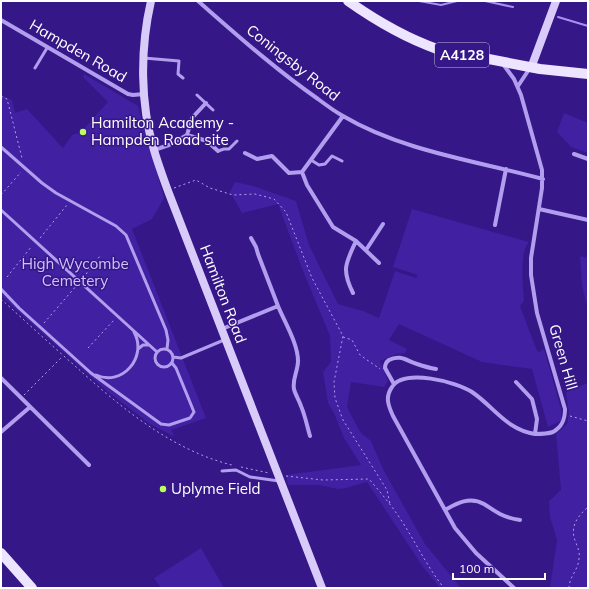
<svg xmlns="http://www.w3.org/2000/svg" width="589" height="589" font-family="Mulish,sans-serif">
	<style>
		.green { fill: #4120a1 }
		.lines { fill: none; stroke-linecap: round; stroke-linejoin: round }
		.stream { stroke: #a890f0; stroke-width: 2 }
		.path { stroke: #b29eee; stroke-width: 1; stroke-dasharray: 2 3; stroke-linecap: butt }
		.lane { stroke: #b29eee; stroke-width: 3 }
		.street { stroke: #b29eee; stroke-width: 4 }
		.secondary { stroke: #d8cbfa; stroke-width: 8 }
		.primary { stroke: #ede4ff; stroke-width: 10 }
		.poi-dot { fill: #b9ff5a; stroke: #361787; stroke-width: 1.5 }
		.labels { text-anchor: middle; stroke-width: 3; stroke-linejoin: round; paint-order: stroke }
		.shield { fill: #361787; stroke: #c3b9db; stroke-width: 1 }
		.shield-label { font-size: 14px; font-weight: bold; fill: #fff }
		.street-label { font-size: 15px; fill: #fff; stroke: #361787 }
		.poi-label { font-size: 15px; fill: #fff; stroke: #361787; text-anchor: start }
		.park-label { font-size: 15px; fill: #d1c3fa; stroke: #361787 }
	</style>
	<rect width="100%" height="100%" fill="#361787"/>
	<path class="green" d="M84,74L138,106L164,198L152,219L132,229L206,418L171,430L174,435L173,436L150,424L108,392L1,296V95L12,100L15,113L27,109L63,148L72,135L81,132L108,102L83,77Z
		M564,113L588,123V153L571,147L557,132Z
		M235,182L253,186L296,201L309,245L338,304L363,311L379,318L395,271L416,278L418,275L393,267L412,209L529,242C519,253 523,286 524,301L520,306L537,351L539,352L544,349L561,409V421L548,427L532,369L482,362L399,324L389,340L407,349L405,353L397,354L380,361L388,381L384,387L351,382L347,407L360,432L371,441L383,469L425,544L461,588H440L423,567L367,482L346,488L338,489L319,485H288L286,475L361,465L344,438L334,413L328,403L323,372L331,362L330,336L301,266L278,204L242,213L230,192Z
		M580,256L588,258V310L582,285Z
		M588,383V588H550L557,540L550,517L549,501L561,490L556,434L567,424L569,413L566,392Z
		M201,548L224,588H161L154,578Z"/>
	<g class="lines">
		<path class="stream" d="M419,1L441,5L457,1
			M485,1L513,7
			M558,17L588,26"/>
		<path class="path" d="M1,96L7,99L22,158
			M174,188L196,180L210,188L233,195L255,194L274,199L286,212L312,278L343,336L334,382L335,398L343,420L387,490L390,504
			M1,195L21,172
			M40,238L67,205
			M7,277L32,246
			M83,278L100,256
			M1,299C25,321 49,343 74,365C119,406 171,450 232,465
			M44,323L77,285
			M343,337L352,340L360,355L380,369
			M88,348L114,320
			M24,395L63,356
			M570,416L588,421
			M241,467L269,473
			M286,476L323,480L369,479C381,493 393,507 403,523C417,545 428,568 444,588
			M569,588C569,577 579,569 579,558C580,553 578,548 576,543C569,527 577,517 588,507"/>
		<path class="lane" d="M144,58L179,61L178,74L183,78
			M35,68L47,48
			M197,95L213,110
			M1,147L42,183L56,193L116,226L126,235L166,330L168,340L167,349
			M218,151L224,149H229L237,141
			M311,160L319,165L325,164L332,156L342,161
			M1,210L157,352
			M1,289L19,308L91,373L161,424L169,425L190,418L194,412L176,368L172,363
			M155 358a9 9 0 1 1 18 0a9 9 0 1 1-18 0Z
			M138,349L143,345H149
			M173,357L181,358L224,340
			M96,375C122,387 148,357 134,332
			M222,471L236,470L250,477L279,481"/>
		<path class="street" d="M198,1C237,35 275,69 318,99C326,105 334,111 343,116C402,151 477,161 543,179
			M1,20L128,94L133,95L144,94
			M503,64L514,79L521,95L542,170V188L531,258V275L537,313L565,409C565,420 562,427 553,432C547,434 541,434 535,434C507,430 494,407 472,392C457,382 404,368 392,387C385,397 388,405 393,416L455,528L476,553L514,588
			M518,86L530,68
			M343,116L302,172L307,185L333,227L356,241L379,263
			M187,135L192,118L206,103
			M154,150L169,145L187,135L207,141L218,151
			M245,153L257,159L272,156L289,173L302,172
			M574,154L588,159
			M539,209L588,220
			M495,225L506,169
			M251,238L256,247L258,254L278,306
			M366,250L383,224
			M353,293C341,269 346,263 356,241
			M222,329L278,306C285,323 298,344 298,361C298,371 292,379 294,389C295,394 299,400 301,406C305,415 307,426 310,436
			M1,378L89,465
			M516,382L532,399L537,419L535,434
			M394,384L385,368C385,365 386,362 389,360C400,354 407,361 417,364C423,366 430,368 436,369
			M1,432L30,407
			M445,510C457,503 470,496 484,504C489,507 494,511 500,514C506,517 513,519 520,520"/>
		<path class="secondary" d="M151,1C140,49 140,103 154,150C158,164 163,177 168,191L322,588
			M531,68L556,1"/>
		<path class="primary" d="M348,1C375,20 406,38 437,49L540,69L588,74
			M1,553L32,588"/>
	</g>
	<g class="poi-dot">
		<circle cx="83" cy="132" r="4"/>
		<circle cx="163" cy="489" r="4"/>
	</g>
	<g class="labels">
		<rect class="shield" x="435" y="43" width="54" height="24" rx="3"/>
		<g class="shield-label">
			<text x="462" y="60">A4128</text>
		</g>
		<g class="street-label">
			<text transform="translate(78 51) rotate(30)" y="5">Hampden Road</text>
			<text transform="translate(293 63) rotate(38)" y="5">Coningsby Road</text>
			<text transform="translate(223 294) rotate(69)" y="5">Hamilton Road</text>
			<text transform="translate(563 357) rotate(74)" y="5">Green Hill</text>
		</g>
		<g class="poi-label">
			<text x="91" y="128">Hamilton Academy -<tspan x="91" dy="17">Hampden Road site</tspan></text>
			<text x="171" y="494">Uplyme Field</text>
		</g>
		<g class="park-label">
			<text x="75" y="269">High Wycombe<tspan x="75" dy="17">Cemetery</tspan></text>
		</g>
	</g>
	<rect width="589" height="589" fill="none" stroke="#ffffff" stroke-width="4"/>
	<path d="M453 573v6h92v-6" fill="none" stroke="#ffffff" stroke-width="2"/>
	<text x="459" y="573" font-size="12" fill="#ffffff" stroke="#361787" stroke-width="3" paint-order="stroke">100 m</text>
</svg>
